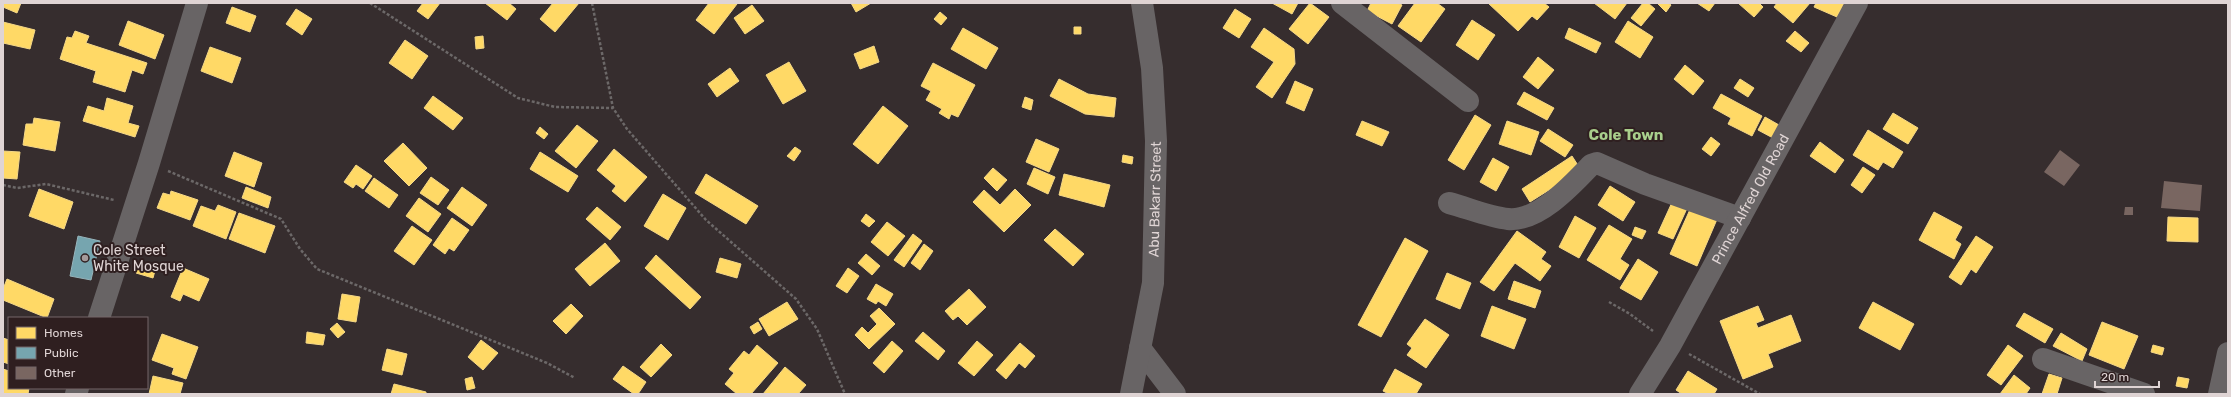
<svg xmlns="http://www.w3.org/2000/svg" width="2231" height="397" font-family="Rubik,sans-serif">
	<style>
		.homes { fill: #ffd966; stroke: #f5d887 }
		.public { fill: #76a5af; stroke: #96b3ba }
		.building { fill: #796661 }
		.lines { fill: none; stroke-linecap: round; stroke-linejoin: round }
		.path { stroke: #6c6868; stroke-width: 2.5; stroke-dasharray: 3 2; stroke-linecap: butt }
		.minor { stroke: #686465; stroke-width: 22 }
		.tertiary { stroke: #686465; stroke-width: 22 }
		.poi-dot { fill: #a49a9a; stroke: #2f1f20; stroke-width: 1.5 }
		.labels { text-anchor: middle; stroke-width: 4; stroke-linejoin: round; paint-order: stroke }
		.street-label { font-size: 14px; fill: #dfd4d4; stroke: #2f1f20 }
		.poi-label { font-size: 14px; fill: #dfd4d4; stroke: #2f1f20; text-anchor: start }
		.neighbourhood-label { font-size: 15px; font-weight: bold; fill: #a9cf8c; stroke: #2f1f20 }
	</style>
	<rect width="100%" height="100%" fill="#362d2e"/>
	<path class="homes" d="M3,3H21L17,13L3,7Z
		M423,3H440L428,19L417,11Z
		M485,3H509L516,9L507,20Z
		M553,3H579L555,32L540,19Z
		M709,3L737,4L714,34L696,20Z
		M851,3H871L856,12Z
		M1272,3H1298L1292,14Z
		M1310,3L1329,17L1308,44L1289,29Z
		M1371,3H1397L1402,5L1392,24L1367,11Z
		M1415,3H1437L1445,9L1421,42L1398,26Z
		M1488,3H1544L1549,7L1537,20L1532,16L1518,31Z
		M1594,3H1627L1615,19Z
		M1643,3H1648L1655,9L1641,26L1631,18Z
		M1657,3H1668L1671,5L1666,12Z
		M1697,3H1715L1709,11Z
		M1738,3H1759L1763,7L1754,17Z
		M1777,3H1810L1793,23L1774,7Z
		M1816,3H1844L1837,17L1814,7Z
		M752,5L764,21L745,34L734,18Z
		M232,7L256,16L250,32L226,23Z
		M296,9L312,19L302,35L286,24Z
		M1235,9L1251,19L1239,38L1223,28Z
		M940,12L947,18L941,25L934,19Z
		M1472,20L1495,35L1478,60L1456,45Z
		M128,21L164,35L155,59L119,45Z
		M1628,21L1653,37L1640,58L1615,42Z
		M3,22L35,30L30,49L3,43Z
		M1074,27H1081V34H1074Z
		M963,28L998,48L986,69L951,49Z
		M1264,28L1294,49L1295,64L1272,98L1256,87L1274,62L1251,47Z
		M1569,28L1601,43L1596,53L1565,38Z
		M75,31L89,36L86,43L147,63L143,74L132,70L125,92L93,82L96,71L60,59L67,37L72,38Z
		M1795,31L1809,43L1801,52L1786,41Z
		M483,36L484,48L476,49L475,37Z
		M405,40L428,56L412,79L389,63Z
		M874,46L879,62L860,69L854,54Z
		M210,47L241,58L232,83L201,71Z
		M1538,57L1554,70L1538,89L1523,77Z
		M789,62L806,91L783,104L766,75Z
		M933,63L975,85L958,117L951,114L949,119L939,113L942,109L926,100L931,91L921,86Z
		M1685,65L1704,81L1693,95L1674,79Z
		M730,68L739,81L717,97L708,84Z
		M1059,79L1088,94L1116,98L1114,117L1085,114L1050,96Z
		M1740,79L1754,88L1748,97L1734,88Z
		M1295,81L1313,89L1304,111L1286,103Z
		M1524,92L1554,108L1547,120L1517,104Z
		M1721,94L1762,116L1752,136L1728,124L1731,118L1713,108Z
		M433,96L463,118L453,130L424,108Z
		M1025,97L1033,100L1031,110L1022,107Z
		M107,98L133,106L128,123L139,126L135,137L83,121L88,106L104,111Z
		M883,106L908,126L878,164L853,144Z
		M1893,113L1918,128L1908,144L1883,129Z
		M1475,115L1491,125L1464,170L1448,160Z
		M1765,117L1779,125L1773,138L1758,130Z
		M34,118L60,122L55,151L23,145L26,124H33Z
		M1362,121L1389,132L1382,146L1356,135Z
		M1507,121L1539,132L1531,155L1499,144Z
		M577,125L598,141L576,168L555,151Z
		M540,127L548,134L544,139L536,133Z
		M1548,129L1573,145L1565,157L1540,141Z
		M1868,130L1903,152L1893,168L1883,162L1878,170L1853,155Z
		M1711,137L1720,144L1711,156L1702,149Z
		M1036,139L1059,149L1049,172L1026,162Z
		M1820,142L1844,160L1835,173L1810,156Z
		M403,143L427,168L409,186L384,161Z
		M795,147L801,151L794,161L787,156Z
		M614,149L647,177L625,202L612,191L616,186L597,170Z
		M3,151L20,152L17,179L3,178Z
		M234,152L262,163L254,187L225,176Z
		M540,152L578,176L568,192L530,169Z
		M1123,155L1133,157L1132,164L1122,162Z
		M1572,156L1581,170L1530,202L1522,189Z
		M1493,158L1509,167L1496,191L1480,182Z
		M356,165L372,176L363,189L356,184L353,188L344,182Z
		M1863,167L1875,175L1862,193L1851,185Z
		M993,168L1007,180L997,191L984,178Z
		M1034,168L1055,177L1048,194L1027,184Z
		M706,174L758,206L746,224L695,193Z
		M1064,174L1110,185L1104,207L1059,195Z
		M431,177L449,190L438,205L420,193Z
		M374,178L398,195L389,208L365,191Z
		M1610,186L1635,202L1623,221L1598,205Z
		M246,187L271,197L268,208L242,198Z
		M462,187L487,205L472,226L447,208Z
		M39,189L73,202L64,229L29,216Z
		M1015,189L1031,205L1004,232L973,202L984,190L1000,205Z
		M171,191L198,200L190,220L157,208L163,193L170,195Z
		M663,194L686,208L668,240L644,226Z
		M419,198L441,214L428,232L406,216Z
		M1674,198L1689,204L1673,239L1658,233Z
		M218,205L236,212L226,239L193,226L201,206L215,211Z
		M1692,205L1718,217L1697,266L1670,254Z
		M597,207L621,227L610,240L586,219Z
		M1934,212L1962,227L1955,240L1961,244L1954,259L1919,240Z
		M239,213L275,226L265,253L229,239Z
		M866,214L875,221L869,227L861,221Z
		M1575,216L1596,228L1579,258L1559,247Z
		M2168,217L2198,218V242L2167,241Z
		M452,218L469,230L454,251L449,248L445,254L433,245Z
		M887,222L905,236L888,256L871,242Z
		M1609,225L1632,239L1620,259L1629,265L1620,280L1587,260Z
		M412,226L432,240L414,265L394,251Z
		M1635,227L1646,231L1642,239L1632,235Z
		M1055,229L1084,254L1073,266L1044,240Z
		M1517,231L1546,252L1541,259L1551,266L1540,281L1515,263L1494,291L1480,282Z
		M913,234L922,241L904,267L894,260Z
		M1976,236L1993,247L1976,273L1971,269L1961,285L1949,277Z
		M1405,238L1428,251L1381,337L1358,325Z
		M605,243L620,261L590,286L575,269Z
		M924,244L933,251L920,270L911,263Z
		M866,254L880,266L872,275L858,263Z
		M656,255L701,297L690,309L645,268Z
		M720,258L741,264L737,278L716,272Z
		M1638,259L1658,272L1641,300L1620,288Z
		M139,262L156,267L153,278L136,273Z
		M183,268L209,279L199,301L183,294L180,301L171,297Z
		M848,268L859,276L847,293L836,286Z
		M1447,273L1471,283L1460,309L1436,299Z
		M7,279L54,299L47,318L3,300V289Z
		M1514,281L1541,291L1535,308L1508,299Z
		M876,284L893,294L886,306L878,301L876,304L867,299Z
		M969,289L986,307L967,325L958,316L953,320L945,311Z
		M342,294L360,297L356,322L338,319Z
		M787,302L798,319L769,336L759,319Z
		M1873,302L1914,324L1900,350L1859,328Z
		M571,304L583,316L566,334L553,321Z
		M1492,306L1526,319L1514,349L1481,336Z
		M1758,306L1764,320L1756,323L1758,328L1791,315L1801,341L1768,354L1773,367L1743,379L1720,321Z
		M879,308L895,324L869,349L855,335L862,327L868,333L877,324L870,316Z
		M2024,313L2053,329L2045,343L2016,326Z
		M1425,319L1449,335L1426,368L1407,355L1412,348L1407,344Z
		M758,322L762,329L754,334L750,327Z
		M2102,322L2138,336L2124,369L2089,355Z
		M337,323L345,332L338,338L330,329Z
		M307,332L325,335L323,345L306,343Z
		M923,332L945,351L938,360L915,341Z
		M2061,333L2087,349L2082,361L2053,346Z
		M162,334L198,347L186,379L172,374L174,368L152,360Z
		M3,338L9,340V364L3,362Z
		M481,340L498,353L483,370L468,357Z
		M892,341L903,351L884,373L873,363Z
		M977,341L993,355L974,376L958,363Z
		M1020,343L1035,356L1025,368L1019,363L1006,379L996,370Z
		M661,344L672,355L651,377L640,367Z
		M757,345L778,363L751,394H737L725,384L734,373L729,369L744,351L749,355Z
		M2008,345L2023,356L2001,385L1987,375Z
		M2153,345L2164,348L2162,355L2151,352Z
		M387,349L407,354L402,375L382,370Z
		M623,366L646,382L638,394H634L613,379Z
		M785,367L806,385L798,394H763Z
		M3,369L9,371V388H29L28,394H3Z
		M1395,369L1422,384L1416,394H1389L1383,391Z
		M1688,371L1717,389L1714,394H1682L1676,390Z
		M2049,374L2062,378L2057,394H2042Z
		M2014,375L2030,388L2026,394H2000Z
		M153,376L183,383L180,394H149Z
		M472,377L475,388L467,390L465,379Z
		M2178,377L2189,379L2187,388L2176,386Z
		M394,384L426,392V394H391Z"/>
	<path class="public" d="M78,236L100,241L91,280L70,276Z"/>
	<path class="building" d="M2060,150L2080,165L2064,186L2044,172Z
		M2164,181L2202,185L2200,211L2161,208Z
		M2125,207H2133V215H2124Z"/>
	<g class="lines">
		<path class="path" d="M370,3L518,98L555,107L613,108
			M592,3L613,108L627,129L706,220L796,299L817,329L845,394
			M168,171L281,219L300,249L317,269L547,363L575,378
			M3,185L17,188L46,184L114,200
			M1609,302L1630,314L1653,331
			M1689,354L1760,394"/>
		<g class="minor">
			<path d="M1342,3L1468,101"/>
			<path d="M1449,203C1468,208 1489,217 1508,219C1538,222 1572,185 1591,165L1597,163L1645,184L1740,218"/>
			<path d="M1140,348L1175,394"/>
			<path d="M2043,359L2144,394"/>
			<path id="s1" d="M1640,394L1670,346L1857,3"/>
			<path d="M2219,394L2228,353"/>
		</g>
		<g class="tertiary">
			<path d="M99,318L149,163L197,3"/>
			<path d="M76,394L78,388"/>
			<path id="s2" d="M1131,394L1153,283L1156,141L1152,68L1142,3"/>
		</g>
	</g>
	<circle class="poi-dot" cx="85" cy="258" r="4"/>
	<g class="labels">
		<g class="street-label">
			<text dy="5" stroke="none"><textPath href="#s2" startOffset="197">Abu Bakarr Street</textPath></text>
			<text dy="5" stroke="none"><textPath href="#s1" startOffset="224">Prince Alfred Old Road</textPath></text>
		</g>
		<g class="poi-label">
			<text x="93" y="255">Cole Street<tspan x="93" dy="16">White Mosque</tspan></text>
		</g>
		<g class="neighbourhood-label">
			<text x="1626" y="140">Cole Town</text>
		</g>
	</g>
	<rect width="2231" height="397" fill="none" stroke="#dfd4d4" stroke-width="8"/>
	<rect x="8" y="317" width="140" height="72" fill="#2f1f20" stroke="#756768"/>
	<rect x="16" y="327" width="20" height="12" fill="#ffd966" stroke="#756768"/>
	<text x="44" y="337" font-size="12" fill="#dfd4d4">Homes</text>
	<rect x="16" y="347" width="20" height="12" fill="#76a5af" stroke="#756768"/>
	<text x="44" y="357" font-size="12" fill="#dfd4d4">Public</text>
	<rect x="16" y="367" width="20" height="12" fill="#796661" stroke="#756768"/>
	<text x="44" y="377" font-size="12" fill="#dfd4d4">Other</text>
	<path d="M2095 381v6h64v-6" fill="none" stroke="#dfd4d4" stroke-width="2"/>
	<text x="2101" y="381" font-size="12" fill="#dfd4d4" stroke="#2f1f20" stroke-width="3" paint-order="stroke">20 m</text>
</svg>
